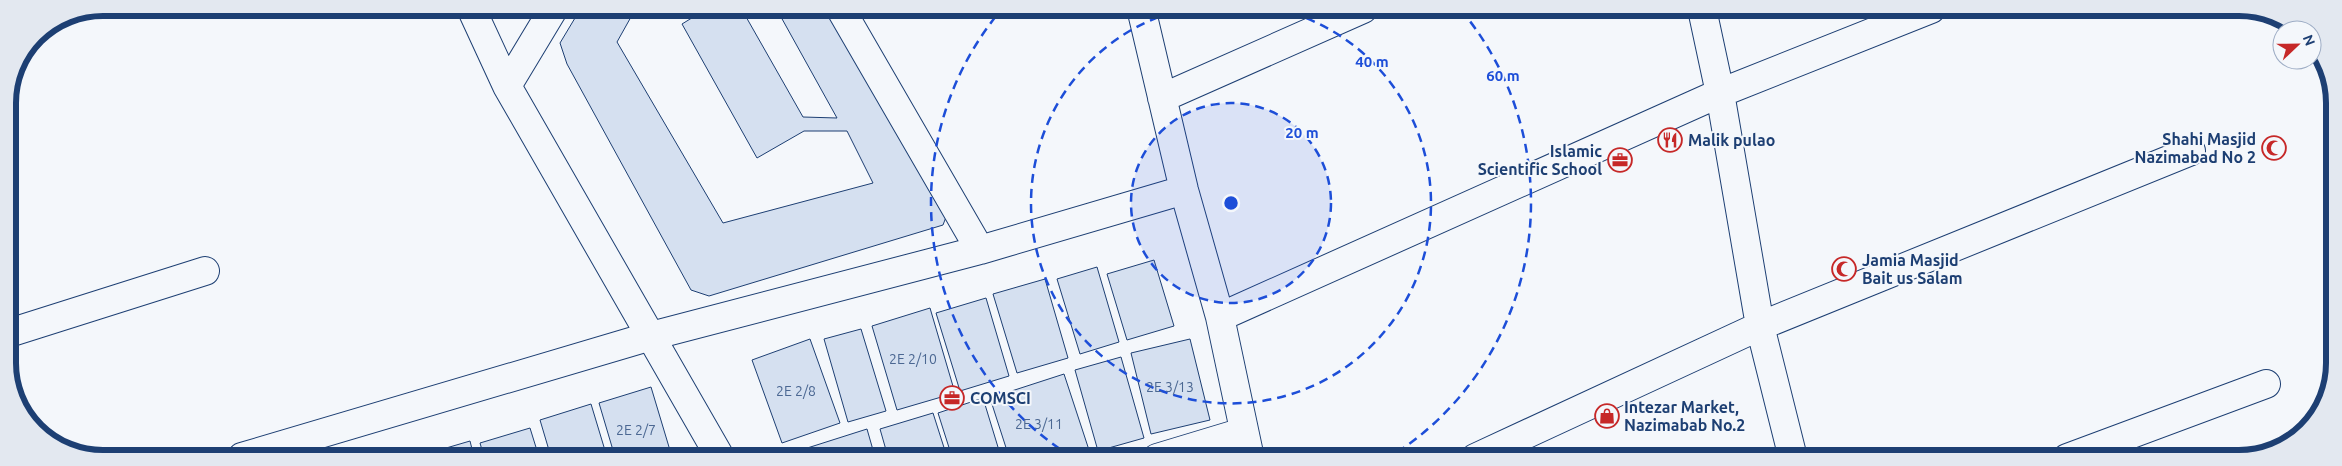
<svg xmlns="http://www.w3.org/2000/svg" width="2342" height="466" font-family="Ubuntu,sans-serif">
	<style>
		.building { fill: #d5e0f0; stroke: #1d3f73 }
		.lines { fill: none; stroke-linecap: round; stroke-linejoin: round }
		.minor-casing { stroke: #1d3f73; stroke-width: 30 }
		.minor { stroke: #f4f7fb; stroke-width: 28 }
		.ring { fill: none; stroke: #1d4ed8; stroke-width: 2.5; stroke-dasharray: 9 6 }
		.labels { text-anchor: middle; stroke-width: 4; stroke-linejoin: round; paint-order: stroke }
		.number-label { font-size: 14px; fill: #4b6792 }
		.poi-label { font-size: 16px; font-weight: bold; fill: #1d3f73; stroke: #f4f7fb; text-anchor: start }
		.rim { fill: none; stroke: #1d3f73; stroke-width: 6 }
		.centre { fill: #1d4ed8; stroke: #f4f7fb; stroke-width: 2.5 }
		.ring-label { font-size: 15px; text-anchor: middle; font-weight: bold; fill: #1d4ed8; stroke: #f4f7fb; stroke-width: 4; stroke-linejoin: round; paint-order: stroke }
	</style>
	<rect width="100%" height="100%" fill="#f4f7fb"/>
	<path class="building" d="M581,8H636L617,42L723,223L873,183L847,131H804L757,158L682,24L708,8H741L803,117L837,118L776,8H833L949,209L943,225L709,296L691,290L567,64L560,43Z
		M1154,260L1174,326L1127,340L1107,274Z
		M1097,267L1119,342L1080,354L1057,279Z
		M1045,279L1068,358L1017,373L993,294Z
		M986,298L1009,376L960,391L936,313Z
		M930,308L955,393L897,410L872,326Z
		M861,329L886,411L848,422L824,339Z
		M810,339L840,423L782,443L752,360Z
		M1190,339L1210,420L1151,434L1131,353Z
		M1121,357L1144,438L1098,451L1075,370Z
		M1064,374L1089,450L1066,457H1009L990,398Z
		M651,387L672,457H615L599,403Z
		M983,398L1001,457H952L938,413Z
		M591,404L607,457H551L540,420Z
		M933,413L947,457H888L880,429Z
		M530,428L539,457H484L480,443Z
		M867,429L875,457H804L801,450Z
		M470,441L474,457H420L419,456Z"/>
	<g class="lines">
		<g class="minor-casing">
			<path id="minor" d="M471,8L507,86L720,457
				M840,8L980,250
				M1141,8L1184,190L1220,317L1250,458
				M1702,9L1720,93L1760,326L1793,458
				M507,86L554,8
				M1162,98L1363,9
				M1220,317L1720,93L1931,9
				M9,333L205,271
				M242,457L651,336L980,250L1184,190
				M1157,458L1243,432
				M1475,458L1760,326L2191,151
				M2067,458L2266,384"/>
		</g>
		<use href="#minor" class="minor"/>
	</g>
	<circle cx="1231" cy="203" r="100" fill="#1d4ed8" fill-opacity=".12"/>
	<g class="ring">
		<circle cx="1231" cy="203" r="100"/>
		<path d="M1278 9A200 200 0 1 1 1184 9"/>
		<path d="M1072 457A300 300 0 0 1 1001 10M1461 10A300 300 0 0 1 1390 457"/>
	</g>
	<defs>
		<g id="restaurant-ring" transform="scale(1.25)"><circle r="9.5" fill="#f4f7fb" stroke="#c62828" stroke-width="1.5"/><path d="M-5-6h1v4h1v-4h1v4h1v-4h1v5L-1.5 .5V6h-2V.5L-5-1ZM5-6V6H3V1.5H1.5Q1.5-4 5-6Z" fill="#c62828"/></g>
		<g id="mosque-ring" transform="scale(1.25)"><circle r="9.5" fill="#f4f7fb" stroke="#c62828" stroke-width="1.5"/><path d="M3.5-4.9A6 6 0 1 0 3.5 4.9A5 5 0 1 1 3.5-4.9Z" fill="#c62828"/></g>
		<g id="office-ring" transform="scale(1.25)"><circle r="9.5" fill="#f4f7fb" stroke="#c62828" stroke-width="1.5"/><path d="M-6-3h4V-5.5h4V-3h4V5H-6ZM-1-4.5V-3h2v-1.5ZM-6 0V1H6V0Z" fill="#c62828"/></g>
		<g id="shop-ring" transform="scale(1.25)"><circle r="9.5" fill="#f4f7fb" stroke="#c62828" stroke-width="1.5"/><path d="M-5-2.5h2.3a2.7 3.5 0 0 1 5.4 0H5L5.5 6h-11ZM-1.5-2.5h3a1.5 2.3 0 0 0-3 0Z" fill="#c62828"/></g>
	</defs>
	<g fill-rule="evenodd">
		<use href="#restaurant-ring" x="1670" y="140"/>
		<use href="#mosque-ring" x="2274" y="148"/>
		<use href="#office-ring" x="1620" y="160"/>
		<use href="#mosque-ring" x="1844" y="269"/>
		<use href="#office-ring" x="952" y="398"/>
		<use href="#shop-ring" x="1607" y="416"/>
	</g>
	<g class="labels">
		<g class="number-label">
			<text x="913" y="364">2E 2/10</text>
			<text x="1170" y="392">2E 3/13</text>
			<text x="796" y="396">2E 2/8</text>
			<text x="1039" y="429">2E 3/11</text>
			<text x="636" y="435">2E 2/7</text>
		</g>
		<g class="poi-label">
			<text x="2256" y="145" text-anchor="end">Shahi Masjid<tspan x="2256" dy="18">Nazimabad No 2</tspan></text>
			<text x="1688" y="146">Malik pulao</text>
			<text x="1602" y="157" text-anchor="end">Islamic<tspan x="1602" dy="18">Scientific School</tspan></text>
			<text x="1862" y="266">Jamia Masjid<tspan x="1862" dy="18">Bait us Salam</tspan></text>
			<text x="970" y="404">COMSCI</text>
			<text x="1624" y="413">Intezar Market,<tspan x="1624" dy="18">Nazimabab No.2</tspan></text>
		</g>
	</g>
	<path d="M0 0H2342V466H0ZM103 16H2239A87 87 0 0 1 2326 103V363A87 87 0 0 1 2239 450H103A87 87 0 0 1 16 363V103A87 87 0 0 1 103 16Z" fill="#e3e8f0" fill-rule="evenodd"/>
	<path class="rim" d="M103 16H2239A87 87 0 0 1 2326 103V363A87 87 0 0 1 2239 450H103A87 87 0 0 1 16 363V103A87 87 0 0 1 103 16Z"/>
	<circle cx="1231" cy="203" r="8" class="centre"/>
	<g class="ring-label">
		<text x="1372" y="67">40 m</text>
		<text x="1503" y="81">60 m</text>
		<text x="1302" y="138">20 m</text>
	</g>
	<g transform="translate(2297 45) rotate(68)"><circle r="24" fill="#f4f7fb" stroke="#9eadc5"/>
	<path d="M0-4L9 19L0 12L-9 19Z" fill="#c62828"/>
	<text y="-8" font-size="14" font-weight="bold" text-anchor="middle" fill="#1d3f73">N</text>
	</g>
</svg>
